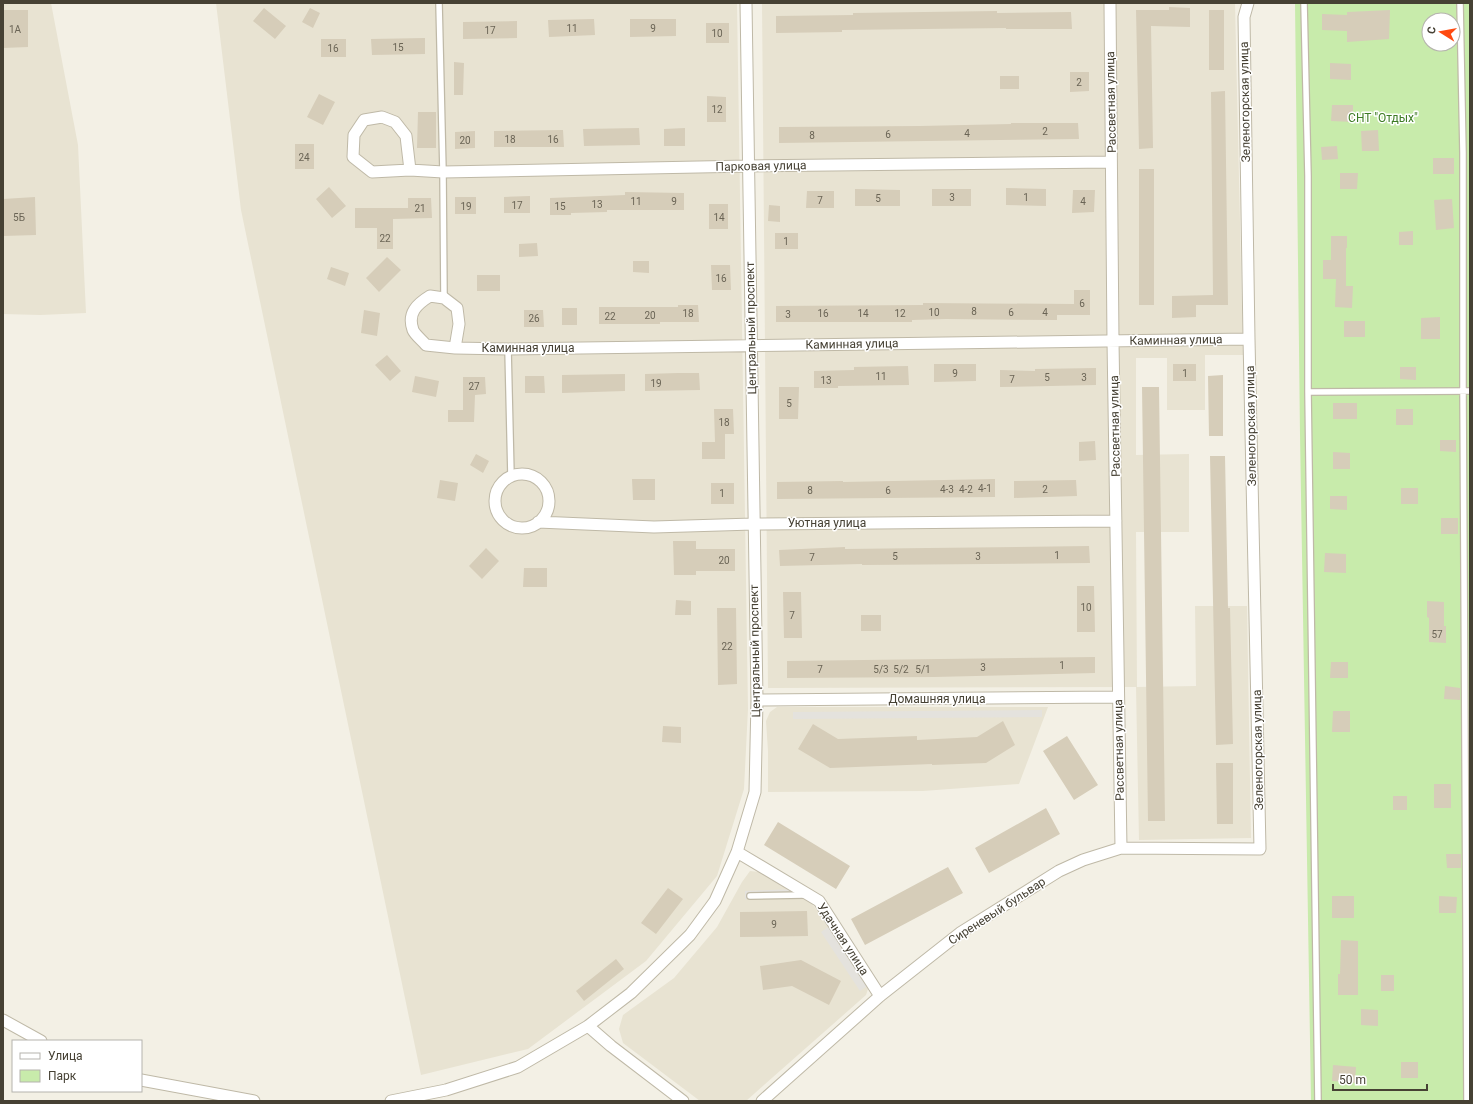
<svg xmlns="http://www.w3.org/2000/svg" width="1473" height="1104" font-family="Roboto,sans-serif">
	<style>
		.residential { fill: #e8e3d2 }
		.green { fill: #c8ebab; fill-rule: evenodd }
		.parking { fill: #e4e2dd }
		.building { fill: #d6cdb9 }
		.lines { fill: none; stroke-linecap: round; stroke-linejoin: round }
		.service-casing { stroke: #bfb9a7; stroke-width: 8 }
		.minor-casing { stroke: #bfb9a7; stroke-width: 13 }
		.service { stroke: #fff; stroke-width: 5.5 }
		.minor { stroke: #fff; stroke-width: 11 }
		.labels { text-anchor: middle; stroke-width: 3; stroke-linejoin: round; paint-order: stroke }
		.number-label { font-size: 10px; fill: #6a6455 }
		.street-label { font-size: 12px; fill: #464134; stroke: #fff }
		.park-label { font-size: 12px; fill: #3d7b24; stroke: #fff }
	</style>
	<rect width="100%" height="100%" fill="#f3f0e5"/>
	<path class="residential" d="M3,3H51L78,145L86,313L40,315L3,314Z
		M216,3H737L748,709L744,789L717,876L646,961L528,1049L421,1075L241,210Z
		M795,3H1235L1243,355H1205V410H1167V358H1136V455L1189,454V532H1136L1137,687L1196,686L1195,606H1247L1251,838L1139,840L1136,687L768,688L762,4Z
		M777,707H1048L1019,784L923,791L768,792V751L766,721L770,712Z
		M750,871L759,872L806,897L816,909L866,981L868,989L866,995L746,1101H700L623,1043L619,1029L623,1015L674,978L717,927L742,882Z"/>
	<path class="green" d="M1295,3H1470V1101H1311L1300,434ZM1429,20H1453V44H1429Z"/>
	<path class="parking" d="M1042,710V717L793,719V712Z
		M795,889V897L745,899V891Z
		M828,927L867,986L860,991L821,932Z"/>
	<path class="building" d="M1169,7L1190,8V27L1151,26L1153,148L1139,149L1136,10H1169Z
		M264,8L286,26L275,39L253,21Z
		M310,8L320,13L313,28L302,22Z
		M3,10H28V47L3,48Z
		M1209,10H1224V70H1209Z
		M1390,10L1389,39L1347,42V31L1322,30V14L1347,15V12Z
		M997,11V13L1071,12L1072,29H1006V28L842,30V32L776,33V16L853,15V13Z
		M594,19L595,35L549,37L548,20Z
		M630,19H676V36L630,37Z
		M517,21V38L463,39V22Z
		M706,23H729V43H706Z
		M425,38V54L372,55L371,39Z
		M321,39H346V57H321Z
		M454,62L464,63L463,95H454Z
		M1330,63L1351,64V80L1330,79Z
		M1070,72H1089V91L1070,92Z
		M1000,76H1019V89H1000Z
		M1225,91L1228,305H1196V317L1172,318V296L1213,295L1211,92Z
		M319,94L335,102L323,125L307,117Z
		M707,96L726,97V122H707Z
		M1332,105H1353V122L1331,121Z
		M418,112H436V148H417Z
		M1011,123H1078L1079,139L779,143V127L920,126L1011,124Z
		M639,128L640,145L584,146L583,129Z
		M685,128V146H664V129Z
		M563,130L564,147H494V131Z
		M1378,130L1379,151H1362L1361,131Z
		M475,131V148L455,149V132Z
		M295,144H314V169H295Z
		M1337,146L1338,159L1322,160L1321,147Z
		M1433,158H1454V174H1433Z
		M1139,169H1154V305H1139Z
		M1340,173H1358L1357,189H1340Z
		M329,187L346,206L332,218L316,199Z
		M1006,188L1046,189V206L1006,205Z
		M855,189L900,190V206H855Z
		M932,189H971V206H932Z
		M1073,190H1095L1094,212L1072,213Z
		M807,191H834V208H806Z
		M625,192L684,193V210H607V212L571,213V215H550V198L625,195Z
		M530,196V213H504V197Z
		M35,197L36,235L3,236V199Z
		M455,197H476V214H455Z
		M408,198H431L432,218L393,219V249H377V228H355V208H408Z
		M1452,199L1454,228L1436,230L1434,200Z
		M709,204H728V229H709Z
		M769,205L780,206V222L768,221Z
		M1413,231V245H1399V232Z
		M775,233H798V249H775Z
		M1331,236H1347V248H1346V286H1353L1352,308L1335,307L1336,279H1323V260H1331Z
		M537,243L538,256L519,257V244Z
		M387,257L401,270L379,292L366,278Z
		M633,261H649V273L633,272Z
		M711,265H730L731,290H712Z
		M331,267L349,273L345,286L327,279Z
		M477,275H500V291H477Z
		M1074,290H1090V315H1057V320L946,319L912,320V322H776V306L923,305V303L1074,304Z
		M678,305H698L699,322H660V324H599V307H678Z
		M562,308H577V325H562Z
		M364,310L380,313L377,336L361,333Z
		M524,310H543L544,327H524Z
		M1440,317V339H1421V318Z
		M1344,321H1365V337H1344Z
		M387,355L401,371L390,381L375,365Z
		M934,364H976V381L934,382Z
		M1173,364H1196V381H1173Z
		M908,366L909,385L838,386V388H814V371L854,370V367Z
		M1400,367H1416V380L1400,379Z
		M1096,368V385L1000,387V370L1035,371V369Z
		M678,373H699L700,390L645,391V374Z
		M625,374V391L562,393V375Z
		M1223,375V436H1209L1208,376Z
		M415,376L439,381L436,397L412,392Z
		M525,376H544L545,393H525Z
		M463,377H485L486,394L475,395L474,422H448V410H463Z
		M779,387H799L798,419H779Z
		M1142,387H1159L1165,821H1148Z
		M1333,403H1357V419H1333Z
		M714,409H733L734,434H725V459H702V442H715Z
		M1396,409H1413V425H1396Z
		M1440,440H1456V452L1440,451Z
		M1095,441L1096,460L1079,461V442Z
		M1333,452L1350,453V469H1333Z
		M476,454L489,461L483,473L470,465Z
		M1210,456H1225L1228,608H1230L1233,744L1216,745Z
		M632,479H655V500H633Z
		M995,479V497L777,499V482L843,481V482Z
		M440,480L458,483L455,501L437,498Z
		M1076,480L1077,496L1014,498V481Z
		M711,483H734V504H711Z
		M1401,488H1418V504H1401Z
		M1330,496H1347V510L1330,509Z
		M1441,518H1458V534H1441Z
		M673,541H696V549H735V571H696V575H674Z
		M1089,546L1090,563L862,565V564L780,566L779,550L845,547V549L928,548Z
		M486,548L499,561L482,579L469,566Z
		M1325,553L1346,554V573L1324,572Z
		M524,568H547V587H523Z
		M1077,586H1094L1095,632H1077Z
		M783,592H801L802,638H784Z
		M676,600L691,601V615H675Z
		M1427,601L1444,602V626H1446V643L1429,642V618L1427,617Z
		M717,608H736L737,684L718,685Z
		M861,615H881V631H861Z
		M1095,657V673L934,677L787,678V661Z
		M1331,662H1348V678H1330Z
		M1445,686L1460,688V700L1444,699Z
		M1333,711H1350V732H1332Z
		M1003,721L1015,745L986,763L932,765V764L830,768L798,749L813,724L838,739L917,736V740L977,737Z
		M663,726L681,727V743L662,742Z
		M1067,736L1098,785L1074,800L1043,751Z
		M1216,763H1233V824H1217Z
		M1434,784H1451V808H1434Z
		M1393,796H1407V810H1393Z
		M1046,808L1060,834L989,873L975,848Z
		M778,822L850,866L836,889L764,845Z
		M1446,854H1461V868H1447Z
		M948,867L963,893L865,945L851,919Z
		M668,888L683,899L656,934L641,923Z
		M1332,896H1354V918H1332Z
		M1439,896L1457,897L1456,913H1439Z
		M807,911L808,936L740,937V912Z
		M1341,940L1358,941V995H1338V974H1340Z
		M616,959L624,969L584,1001L576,991Z
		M801,960L841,981L829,1005L792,986L763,990L760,966Z
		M1381,975H1394V991H1381Z
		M1361,1009L1378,1010V1026L1361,1025Z
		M1401,1062H1418V1078H1401Z
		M1333,1065L1356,1067L1355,1083L1332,1081Z"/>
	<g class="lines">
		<g class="service-casing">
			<path id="service" d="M439,3L443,172L444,298
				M1304,3L1308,176V392L1318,1101
				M1460,3L1463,153V391L1467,1101
				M508,349L511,476
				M1308,392L1470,391
				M750,896L804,895"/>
		</g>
		<g class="minor-casing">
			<path id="minor" d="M1110,3L1113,341L1121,848
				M410,170L406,136L395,122L382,117L364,120L354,135L353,157L372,172L410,170L443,172L749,166L1111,162
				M455,348L459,324L457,308L444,298L430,296C417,304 407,313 413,330C415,335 423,341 426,345L455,348L508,349L1249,339
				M495 501a27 27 0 1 1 54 0a27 27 0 1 1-54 0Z
				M538,522L654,527L753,524L1116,521
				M757,700L1118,697
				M737,852L819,901L880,996
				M3,1020L41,1041
				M588,1026L611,1046L683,1101
				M141,1080L254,1101
				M391,1101L446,1090L518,1067L588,1026L631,993L690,935L715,901L737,852L755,792L757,700L746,3
				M762,1101L880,996L960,933L1059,871L1083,860L1121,848L1260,849L1249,339L1244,17L1248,3"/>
		</g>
		<use href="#service" class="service"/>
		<use href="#minor" class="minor"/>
	</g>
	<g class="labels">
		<g class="number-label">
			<text x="572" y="32">11</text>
			<text x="653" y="32">9</text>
			<text x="15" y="33">1А</text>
			<text x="490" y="34">17</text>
			<text x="717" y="37">10</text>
			<text x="398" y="51">15</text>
			<text x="333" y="52">16</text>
			<text x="1079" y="86">2</text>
			<text x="717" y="113">12</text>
			<text x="1045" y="135">2</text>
			<text x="967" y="137">4</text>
			<text x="888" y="138">6</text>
			<text x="812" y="139">8</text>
			<text x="510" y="143">18</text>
			<text x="553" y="143">16</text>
			<text x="465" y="144">20</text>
			<text x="304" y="161">24</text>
			<text x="952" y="201">3</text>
			<text x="1026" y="201">1</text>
			<text x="878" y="202">5</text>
			<text x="820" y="204">7</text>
			<text x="636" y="205">11</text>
			<text x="674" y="205">9</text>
			<text x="1083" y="205">4</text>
			<text x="597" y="208">13</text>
			<text x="517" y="209">17</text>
			<text x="466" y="210">19</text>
			<text x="560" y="210">15</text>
			<text x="420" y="212">21</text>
			<text x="19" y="221">5Б</text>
			<text x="719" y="221">14</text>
			<text x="385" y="242">22</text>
			<text x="786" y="245">1</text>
			<text x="721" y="282">16</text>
			<text x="1082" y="307">6</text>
			<text x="974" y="315">8</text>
			<text x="934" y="316">10</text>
			<text x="1011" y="316">6</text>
			<text x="1045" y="316">4</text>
			<text x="688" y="317">18</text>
			<text x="823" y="317">16</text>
			<text x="863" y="317">14</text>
			<text x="900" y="317">12</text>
			<text x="788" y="318">3</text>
			<text x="650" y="319">20</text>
			<text x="610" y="320">22</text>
			<text x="534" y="322">26</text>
			<text x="955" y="377">9</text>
			<text x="1185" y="377">1</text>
			<text x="881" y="380">11</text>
			<text x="1047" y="381">5</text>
			<text x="1084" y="381">3</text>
			<text x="1012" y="383">7</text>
			<text x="826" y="384">13</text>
			<text x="656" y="387">19</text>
			<text x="474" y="390">27</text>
			<text x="789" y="407">5</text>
			<text x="724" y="426">18</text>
			<text x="985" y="492">4-1</text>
			<text x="947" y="493">4-3</text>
			<text x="966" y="493">4-2</text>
			<text x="1045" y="493">2</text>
			<text x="810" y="494">8</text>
			<text x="888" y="494">6</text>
			<text x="722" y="497">1</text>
			<text x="1057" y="559">1</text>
			<text x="895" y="560">5</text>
			<text x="978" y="560">3</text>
			<text x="812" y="561">7</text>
			<text x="724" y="564">20</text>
			<text x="1086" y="611">10</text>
			<text x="792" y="619">7</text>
			<text x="1437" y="638">57</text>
			<text x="727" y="650">22</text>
			<text x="1062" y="669">1</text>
			<text x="983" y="671">3</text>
			<text x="820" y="673">7</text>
			<text x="881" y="673">5/3</text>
			<text x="901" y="673">5/2</text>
			<text x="923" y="673">5/1</text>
			<text x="774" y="928">9</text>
		</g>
		<g class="street-label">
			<text transform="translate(1111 102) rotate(-91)" y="4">Рассветная улица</text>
			<text transform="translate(1245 102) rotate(-91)" y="4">Зеленогорская улица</text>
			<text transform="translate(761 166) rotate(-1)" y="4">Парковая улица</text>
			<text transform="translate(751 328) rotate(-91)" y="4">Центральный проспект</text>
			<text transform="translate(1176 340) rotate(-1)" y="4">Каминная улица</text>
			<text transform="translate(852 344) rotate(-1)" y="4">Каминная улица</text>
			<text x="528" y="352">Каминная улица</text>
			<text transform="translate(1115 426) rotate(-91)" y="4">Рассветная улица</text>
			<text transform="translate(1251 426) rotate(-91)" y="4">Зеленогорская улица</text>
			<text x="827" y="527">Уютная улица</text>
			<text transform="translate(755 651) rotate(-91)" y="4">Центральный проспект</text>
			<text x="937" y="703">Домашняя улица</text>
			<text transform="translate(1119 750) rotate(-91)" y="4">Рассветная улица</text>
			<text transform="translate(1258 750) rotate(-91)" y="4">Зеленогорская улица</text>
			<text transform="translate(997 911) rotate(-33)" y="4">Сиреневый бульвар</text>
			<text transform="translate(843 939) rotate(57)" y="4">Удачная улица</text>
		</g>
		<g class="park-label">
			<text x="1383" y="122">СНТ "Отдых"</text>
		</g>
	</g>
	<rect width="1473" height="1104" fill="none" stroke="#464134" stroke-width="8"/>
	<rect x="12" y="1040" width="130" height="52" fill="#ffffff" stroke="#b5b3ae"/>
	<rect x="20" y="1053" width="20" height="6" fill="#ffffff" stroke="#b5b3ae"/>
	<text x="48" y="1060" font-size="12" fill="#464134">Улица</text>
	<rect x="20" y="1070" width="20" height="12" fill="#c8ebab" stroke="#b5b3ae"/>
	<text x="48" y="1080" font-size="12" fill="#464134">Парк</text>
	<g transform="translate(1441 32) rotate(281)"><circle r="19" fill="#ffffff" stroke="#b5b3ae"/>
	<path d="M0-3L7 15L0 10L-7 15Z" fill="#ff4a10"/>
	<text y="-6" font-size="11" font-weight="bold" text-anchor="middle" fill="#464134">С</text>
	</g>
	<path d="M1333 1084v6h94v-6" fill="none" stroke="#464134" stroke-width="2"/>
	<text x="1339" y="1084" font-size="12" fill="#464134" stroke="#ffffff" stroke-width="3" paint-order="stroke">50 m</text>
</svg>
